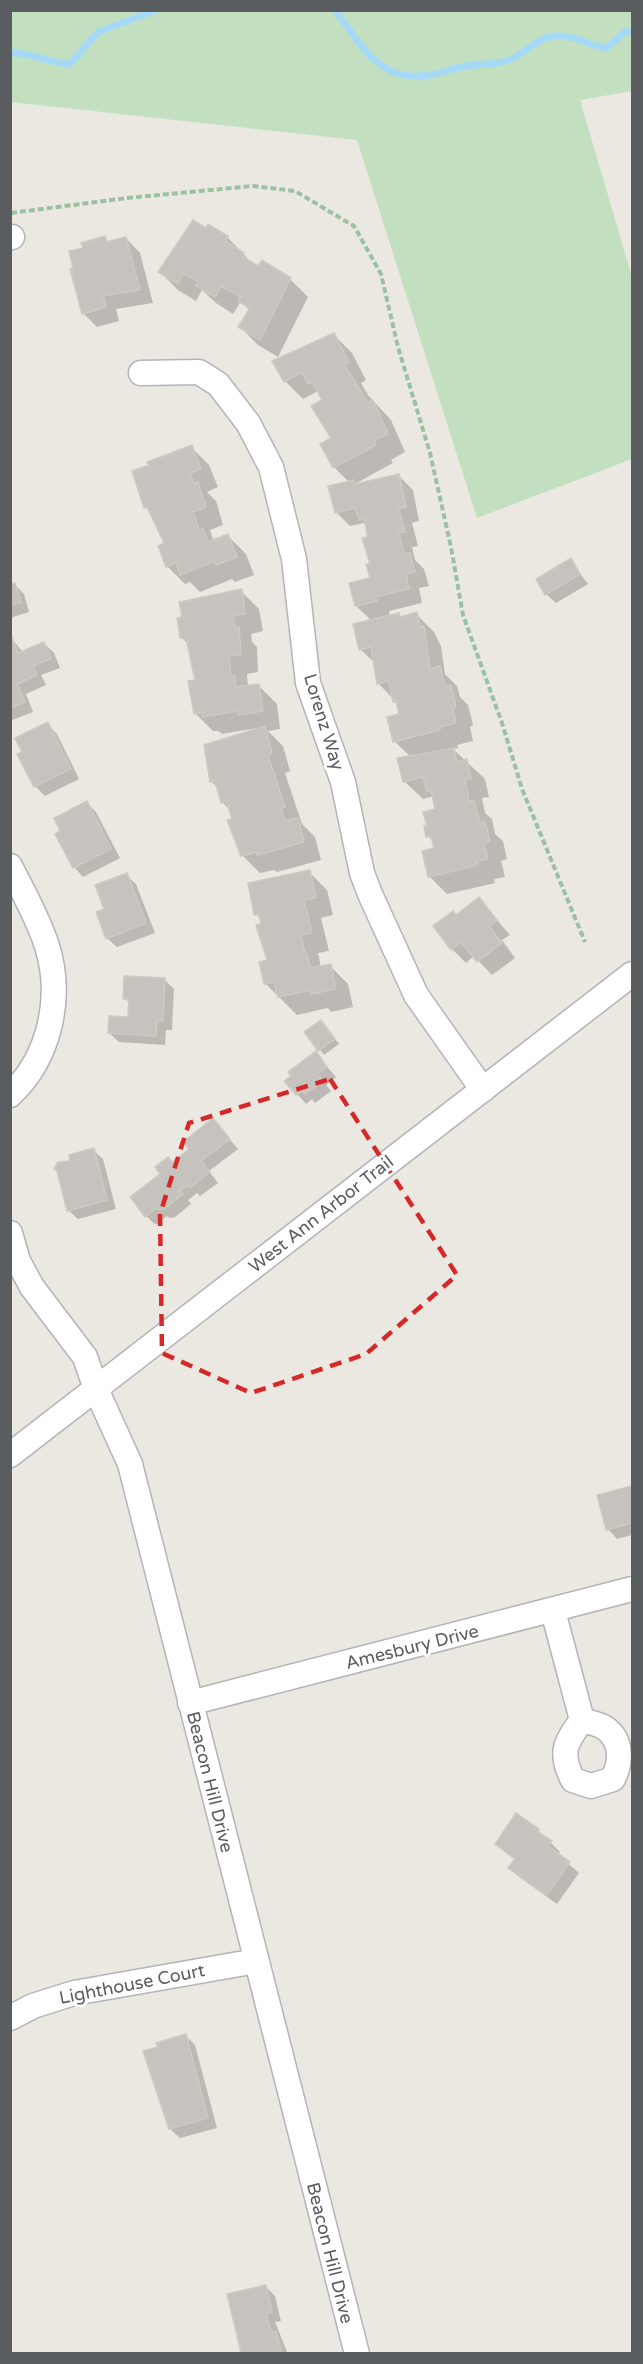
<svg xmlns="http://www.w3.org/2000/svg" width="643" height="2364" font-family="'Varela Round',sans-serif">
	<style>
		.green { fill: #c2e0c0 }
		.shadow { fill: #0003 }
		.lines { fill: none; stroke-linecap: round; stroke-linejoin: round }
		.stream { stroke: #a6d9f6; stroke-width: 7 }
		.building { fill: #c6c3be; stroke: #cfc9c0; stroke-width: 1.5 }
		.minor-casing { stroke: #b2b4b7; stroke-width: 27 }
		.path { stroke: #9ac1a2; stroke-width: 4; stroke-dasharray: 6 3; stroke-linecap: butt }
		.minor { stroke: #fff; stroke-width: 24 }
		.marked { fill: none; stroke: #d62828; stroke-width: 4.5; stroke-dasharray: 12 8; stroke-linejoin: round }
		.labels { text-anchor: middle; stroke-width: 6; stroke-linejoin: round; paint-order: stroke }
		.street-label { font-size: 18px; fill: #5a5d60; stroke: #fff }
	</style>
	<rect width="100%" height="100%" fill="#ebe8e1"/>
	<path class="green" d="M11,10L632,11V91L580,100L632,277V459L477,518L357,140L11,102Z"/>
	<path class="shadow" d="M206,230L227,237L255,266L290,279L308,297L278,357L258,345L240,327L250,311L244,305L240,303L233,314L216,303L202,290L196,301L178,290L160,272Z
		M105,238L109,243L126,238L140,253L153,303L116,309L119,321L97,327L83,313L75,269L85,249Z
		M334,335L352,353L366,380L361,383L368,395L391,420L405,452L391,460L393,463L353,485L399,476L413,490L419,521L412,523L418,546L412,547L415,560L424,569L429,586L419,588L422,603L389,611L390,617L399,615L402,618L416,614L434,632L441,646L445,674L457,686L460,697L468,705L473,725L470,727L473,741L457,745L458,748L453,749L485,779L489,797L482,798L485,813L492,819L495,834L503,841L507,859L501,861L505,877L494,879L495,883L447,894L429,876L436,849L434,842L428,836V827L437,811L434,796L423,799L404,781L411,757L394,741L401,715L399,705L378,683L375,663L360,649L372,621L356,606L372,579L367,526L364,523L350,526L336,512L349,482L334,467L333,439L324,401L318,391L303,399L285,381Z
		M191,447L209,465L218,487L207,492L216,501L223,525L210,530L214,542L228,536L246,554L254,575L235,582L232,579L200,592L190,582L185,584L167,566L166,544L152,513L145,507Z
		M570,560L588,584L556,603L546,594Z
		M15,585L24,594L29,612L10,618V586Z
		M241,591L259,609L263,631L251,634L252,642L257,647L258,672L247,674L248,687L259,686L277,704L280,729L268,731L283,746L290,771L285,773L302,824L315,837L321,860L277,872L274,870L260,873L242,855L231,811L222,802L218,788L211,781L257,728L222,734L218,731H213L195,713L197,681L189,645L182,638Z
		M10,637L23,652L44,643L54,653L60,668L41,675L46,685L26,694L33,712L10,721Z
		M47,724L57,734L79,779L45,796L35,786L24,752Z
		M87,803L96,812L120,858L83,877L74,867Z
		M309,872L327,890L333,915L321,918L329,951L318,953L321,968L330,966L348,984L353,1007L331,1012L328,1008L297,1015L265,983L269,961L262,920L256,914Z
		M126,875L136,884L155,933L117,947L107,938L106,910Z
		M479,899L510,935L502,940L515,958L492,975L474,956L466,963L452,949L456,917Z
		M164,979L174,989L172,1030H166L165,1045L119,1042L109,1033L129,1019L130,1004L125,998Z
		M325,1026L339,1044L324,1055L306,1032Z
		M315,1053L336,1077L326,1085L331,1091L315,1103L312,1099L306,1104L286,1081Z
		M213,1120L238,1149L209,1171L218,1183L200,1196L197,1193L188,1200L191,1204L175,1217L170,1218L167,1216L156,1225L146,1216L162,1174L191,1149Z
		M93,1150L103,1159L116,1209L78,1219L68,1210L72,1162Z
		M632,1488V1535L617,1539L608,1529L599,1496Z
		M538,1830L560,1852L558,1855L579,1873L557,1904L519,1877L510,1868L515,1860L496,1844Z
		M186,2036L195,2045L217,2128L180,2138L170,2129L159,2048Z
		M265,2286L275,2296L281,2321L275,2322L288,2354H239L242,2353Z"/>
	<g class="lines">
		<path class="stream" d="M335,10C361,44 379,84 429,75C440,74 450,69 460,67C477,63 492,66 509,60C524,54 537,38 553,36C572,34 588,45 606,48L625,32H632
			M10,53C32,52 49,63 70,64L98,32L156,10"/>
	</g>
	<path class="building" d="M193,220L206,228L208,224L228,236L225,241L244,253L242,256L258,266L262,260L291,278L260,340L238,327L250,308L238,301L241,297L221,286L215,297L196,286L198,282L184,273L178,284L158,272Z
		M105,236L107,242L126,237L140,290L103,296L106,307L82,314L70,269L73,268L69,251L83,248L81,243Z
		M334,333L349,362L344,364L368,403L373,400L388,434L374,441L376,445L333,468L320,444L331,438L311,406L322,400L312,382L308,384L302,372L284,382L272,361Z
		M192,445L201,469L190,473L194,483L198,482L206,507L193,512L199,530L203,529L208,542L228,534L237,557L216,565L215,561L180,575L176,563L166,567L158,546L164,543L147,507L144,508L132,471L149,465L147,462Z
		M399,474L406,507L399,509L405,532L399,533L404,554L410,553L415,572L406,574L409,589L375,597L377,601L355,606L349,583L370,578L366,564H370L362,538L367,537L366,527L364,519L359,520L355,508L335,513L328,486L354,480L355,484Z
		M571,558L580,574L545,595L536,579Z
		M15,583L21,602L10,605V584Z
		M242,589L245,614L233,616L235,628L239,627L241,654L229,656L231,676H235L236,687L259,684L263,711L238,715L237,711L202,717V713L194,714L188,681L195,680L186,638H180L177,618L182,617L179,602Z
		M417,612L420,627L424,626L430,669L440,666L445,686L451,685L456,707L453,709L456,723L440,727V730L393,742L387,717L399,714L396,701L393,702L389,681L377,684L371,647L359,650L353,624L399,613L400,617Z
		M11,635L18,653L44,642L51,658L33,666L37,675L17,684L25,702L10,708Z
		M48,722L71,769L34,787L17,754L22,752L15,738Z
		M265,726L272,753L268,755L285,807L281,808L285,821L298,818L304,842L257,855V852L241,856L227,820L232,819L227,801L221,803L215,781L210,782L204,745Z
		M454,748L457,762L467,759L471,779L465,780L469,801L474,800L480,823L485,822L490,841L484,843L488,859L477,861L478,865L428,877L422,851L434,848L431,836L426,837L424,826H427L423,812L435,809L431,790L427,791L423,777L403,782L397,758Z
		M87,801L111,849L73,868L55,834L60,831L54,818Z
		M310,870L316,898L304,900L312,933L301,935L305,954H307L310,968L331,964L336,989L311,994V990L278,997L274,982L264,984L259,962L267,960L256,925L261,924L259,914L254,915L248,883Z
		M127,873L146,923L106,939L96,912L104,909L95,885Z
		M479,897L497,920L489,926L502,943L477,962L461,942L451,950L433,926L453,911L456,915Z
		M124,976L165,978L163,1021H157L156,1036L108,1033L109,1016L128,1017L129,999H123Z
		M321,1020L335,1039L318,1051L304,1032Z
		M316,1051L327,1067L317,1074L323,1081L305,1094L302,1091L296,1095L284,1081L291,1076L288,1072Z
		M213,1118L230,1139L201,1161L210,1172L190,1188L188,1185L180,1190L183,1194L165,1208L159,1210L157,1208L145,1217L130,1197L160,1174L155,1167L168,1157L172,1162L189,1149L183,1142Z
		M94,1148L107,1200L67,1211L57,1171L54,1169L58,1162L70,1161L69,1155Z
		M632,1486V1523L606,1530L597,1495Z
		M516,1813L539,1829L537,1831L552,1841L548,1846L570,1862L547,1895L508,1868L515,1859L495,1844Z
		M186,2034L208,2118L169,2129L143,2051L158,2047L156,2043Z
		M266,2285L272,2312L266,2313L271,2333L276,2331L282,2354H233L241,2352L227,2294Z"/>
	<g class="lines">
		<g class="minor-casing">
			<path id="minor" d="M10,237H12
				M141,373L199,372L218,384L248,423L271,467L294,559L308,683L343,782L362,873L370,894L416,995L483,1090
				M10,866C23,892 38,918 47,946C63,997 50,1058 10,1095
				M10,1233L18,1261L32,1287L85,1357L96,1389L130,1464L357,2354
				M10,1455L632,974
				M553,1611L582,1720
				M190,1703L632,1589
				M582,1720C588,1722 599,1724 605,1728C623,1741 621,1762 613,1779L591,1786L573,1780C559,1753 565,1743 582,1720Z
				M10,2018L33,2006L74,1993L256,1961"/>
		</g>
		<path class="path" d="M11,213L127,198L253,186L295,191L354,226L381,274L398,347L430,453L451,547L463,615L502,723L522,789L585,942"/>
		<use href="#minor" class="minor"/>
	</g>
	<path class="marked" d="M330,1079L457,1275L366,1354L251,1393L162,1353L160,1214L189,1123Z"/>
	<g class="labels">
		<g class="street-label">
			<text transform="translate(324 722) rotate(73)" y="6">Lorenz Way</text>
			<text transform="translate(321 1214) rotate(-38)" y="6">West Ann Arbor Trail</text>
			<text transform="translate(412 1647) rotate(-14)" y="6">Amesbury Drive</text>
			<text transform="translate(210 1782) rotate(76)" y="6">Beacon Hill Drive</text>
			<text transform="translate(132 1984) rotate(-11)" y="6">Lighthouse Court</text>
			<text transform="translate(330 2253) rotate(76)" y="6">Beacon Hill Drive</text>
		</g>
	</g>
	<rect width="643" height="2364" fill="none" stroke="#5a5d60" stroke-width="24"/>
</svg>
